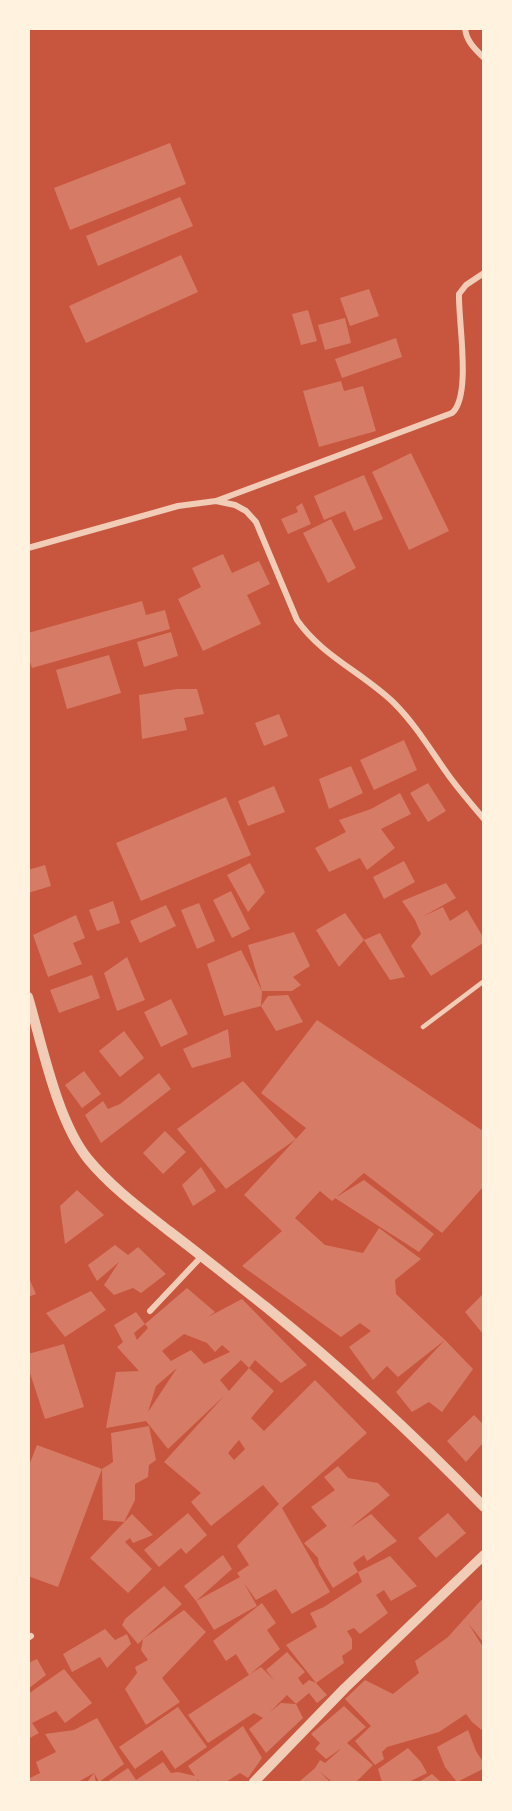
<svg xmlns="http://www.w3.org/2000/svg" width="512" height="1811" font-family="Ubuntu,sans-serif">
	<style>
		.building { fill: #d67c66; fill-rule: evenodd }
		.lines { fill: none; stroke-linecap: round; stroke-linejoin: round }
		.service { stroke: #f1ccb7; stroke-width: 4.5 }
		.minor { stroke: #f1ccb7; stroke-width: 6 }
		.tertiary { stroke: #f1ccb7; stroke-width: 10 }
	</style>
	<rect width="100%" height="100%" fill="#c8553d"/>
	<path class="building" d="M170,143L186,184L70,230L54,188Z
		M180,197L193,226L98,266L86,236Z
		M181,255L198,292L86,343L69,306Z
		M369,289L379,316L350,326L340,298Z
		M308,310L317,341L301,345L292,314Z
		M345,318L351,343L325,350L318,325Z
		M396,338L402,357L342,378L335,359Z
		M341,381L344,391L363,386L376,431L319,447L303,391Z
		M411,453L449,531L409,550L372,472Z
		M364,475L383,519L354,531L345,511L324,520L314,496Z
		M302,503L311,524L288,534L281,519L298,512L296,507Z
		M331,519L356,568L328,583L303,533Z
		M223,554L232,573L259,561L270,584L247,595L261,624L203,651L178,599L201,587L192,568Z
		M142,601L146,615L165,610L170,629L32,668L28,656V633Z
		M171,632L178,656L144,667L137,642Z
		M109,655L121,693L67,709L56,670Z
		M177,689H197L204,714L184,718L187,730L142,739L139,695Z
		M279,714L288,736L264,746L255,723Z
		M404,740L417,770L374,790L360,760Z
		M351,766L363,793L329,809L319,779Z
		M428,783L446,811L428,822L410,793Z
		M274,786L285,812L248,826L238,801Z
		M400,793L411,814L381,829L395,848L367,870L360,858L329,872L315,848L346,832L339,820L371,809Z
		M226,797L251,855L141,901L116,843Z
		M404,861L415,882L384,899L373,877Z
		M250,863L265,892L248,912L227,875Z
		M45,865L51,886L28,893V870Z
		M446,883L456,898L422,917L443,907L450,921L467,910L483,937V943L431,976L411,946L421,934L415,920L402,901Z
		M231,891L250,929L232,938L213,900Z
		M113,901L120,923L97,931L89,910Z
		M199,903L215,941L197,949L181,910Z
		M166,905L176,926L140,943L130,921Z
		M345,913L364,940L339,967L316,930Z
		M76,915L85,938L73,943L82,964L48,977L33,935Z
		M294,932L310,966L293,977L301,985L292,991H262L248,945Z
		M380,933L405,977L390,980L364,940Z
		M241,950L262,991L261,1006L224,1016L207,964Z
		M127,957L145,1000L117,1011L104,973Z
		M92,975L100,998L59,1013L50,990Z
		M288,995L303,1022L276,1031L261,1006L268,996Z
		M171,999L188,1034L161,1047L144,1012Z
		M317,1020L483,1131V1187L442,1233L364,1173L332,1201L320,1191L295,1218L325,1245L363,1253L379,1228L421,1259L395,1280L396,1294L445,1340L398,1377L387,1366L373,1380L349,1347L371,1331L360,1323L341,1337L242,1266L282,1231L244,1195L306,1128L261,1093Z
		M228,1029L231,1057L192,1068L183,1049Z
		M124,1031L144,1058L120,1077L99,1051Z
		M84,1071L101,1094L82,1108L65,1085Z
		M159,1073L171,1089L101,1143L85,1115L103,1101L108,1109L120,1104Z
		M243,1081L296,1139L226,1189L177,1129Z
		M165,1131L186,1152L163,1174L143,1153Z
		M201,1167L216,1191L193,1206L182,1185Z
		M364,1180L434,1234L419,1252L335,1198Z
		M77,1190L104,1215L65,1244L60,1206Z
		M115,1245L128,1255L138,1247L166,1274L141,1293L133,1288L114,1295L104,1285L119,1262L97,1281L88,1265Z
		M28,1276L36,1294L28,1297Z
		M187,1288L215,1312L208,1317L242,1299L307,1365L281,1383L255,1360L249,1368L274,1391L251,1418L264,1431L315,1380L367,1433L282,1508L330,1592L292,1614L276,1589L256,1600L244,1583L257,1606L214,1630L196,1601L240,1577L237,1573L249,1565L237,1546L279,1504L263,1485L211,1526L191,1502L201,1493L164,1462L224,1396L168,1449L146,1421L106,1428L116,1372L139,1371L117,1347L123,1342L114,1325L136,1312L145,1324ZM145,1324L148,1328L137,1340L134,1333ZM184,1334L207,1343L215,1352L222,1345L230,1352L204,1364L191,1350L171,1361L162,1351ZM241,1360L249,1368L229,1391L220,1380ZM177,1368L148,1412L156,1386ZM239,1440L245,1449L234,1460L228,1453Z
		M91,1291L106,1310L65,1337L46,1313Z
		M483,1294V1334L465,1312Z
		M445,1340L473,1369L442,1412L429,1402L412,1412L396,1392Z
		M64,1344L84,1407L45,1419L28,1367V1354Z
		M474,1415L483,1424V1443L466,1462L447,1441Z
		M149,1426L156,1460L149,1465L148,1477L135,1484V1500L124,1522L103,1520L102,1469L113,1462L111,1433Z
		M37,1445L102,1469L58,1587L28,1576V1468Z
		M338,1466L348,1478L378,1483L390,1495L350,1528L371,1514L397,1541L367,1561L364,1555L353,1563L358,1572L333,1588L319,1565L318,1558L304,1543L327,1526L311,1507L335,1490L324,1477Z
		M188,1513L207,1535L186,1554L181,1548L159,1567L144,1550Z
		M448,1513L466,1533L436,1558L418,1538Z
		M132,1514L153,1535L133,1543L130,1538L125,1542L152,1569L128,1593L90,1558Z
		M223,1555L232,1569L196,1601L184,1586Z
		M390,1556L417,1586L391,1601L384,1590L376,1595L388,1613L360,1634L354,1628L347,1631L352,1639V1649L342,1656L344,1663L316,1683L286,1645L317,1627L310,1613L324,1607L362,1582L358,1572Z
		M164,1586L182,1604L143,1639L184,1610L206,1632L162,1678L180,1702L146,1725L125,1689L137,1673L135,1667L148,1660L141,1650L143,1639L138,1644L122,1625L125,1619Z
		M483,1598V1642L468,1623L483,1647V1731L472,1722L466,1714L439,1732L387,1747L382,1752L384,1759L375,1765L355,1741L371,1726L345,1699L365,1680L393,1694L419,1673L415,1661L448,1637Z
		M262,1603L276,1623L267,1630L280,1649L249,1675L236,1654L226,1661L213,1641Z
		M105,1629L115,1640L127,1634L131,1644L107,1668L100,1657L72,1672L63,1654Z
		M287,1652L305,1672L298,1678L303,1685L309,1680L316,1683L327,1695L317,1703L309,1693L296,1704L303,1718L266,1753L249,1729L263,1718L254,1713L208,1743L188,1715L261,1667L274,1680L266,1670ZM287,1695L296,1704L281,1703L270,1712Z
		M37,1659L46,1675L28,1689V1663Z
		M64,1669L92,1703L65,1723L56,1711L32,1723L39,1733L28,1739V1694Z
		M344,1706L366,1727L347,1743L373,1765L356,1782H332L319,1771L330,1782H299L315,1768L320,1760L325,1763L342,1748L326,1759L315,1749L320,1743L311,1734Z
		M178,1707L207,1747L175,1769L162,1750L135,1769L119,1747Z
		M97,1718L124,1764L99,1782L94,1773L78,1782H28V1779L40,1773L36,1762L56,1752L45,1734L74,1730Z
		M243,1726L262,1758L248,1778L240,1773L226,1782H200L198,1780L196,1782H107L128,1768L136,1780L163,1762L171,1773L178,1772L195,1776L188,1766Z
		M468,1730L476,1751L483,1762V1769L457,1782L445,1767L437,1747Z
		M408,1748L421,1762L427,1773L409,1782H382L378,1769Z
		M94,1773L96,1782H87Z
		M432,1774L441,1782H419Z"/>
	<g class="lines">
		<path class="service" d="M423,1027L484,981"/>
		<path class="minor" d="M465,28C466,41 475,49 484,58
			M216,501L452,413C472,396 458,320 459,294L466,285L484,273
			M28,548L178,506L216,501L235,505L246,511L256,522L297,620C322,656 363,673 394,703C416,725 431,751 449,776C460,791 472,805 484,819
			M150,1311L202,1256
			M28,1638L31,1636"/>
		<path class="tertiary" d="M28,997C42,1044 57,1121 88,1159C111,1187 141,1209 169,1231C202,1256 234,1282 266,1307C343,1369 415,1436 484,1507
			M254,1782L345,1688L484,1555"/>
	</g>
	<rect width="512" height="1811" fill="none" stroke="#fff3e0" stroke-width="60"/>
</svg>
